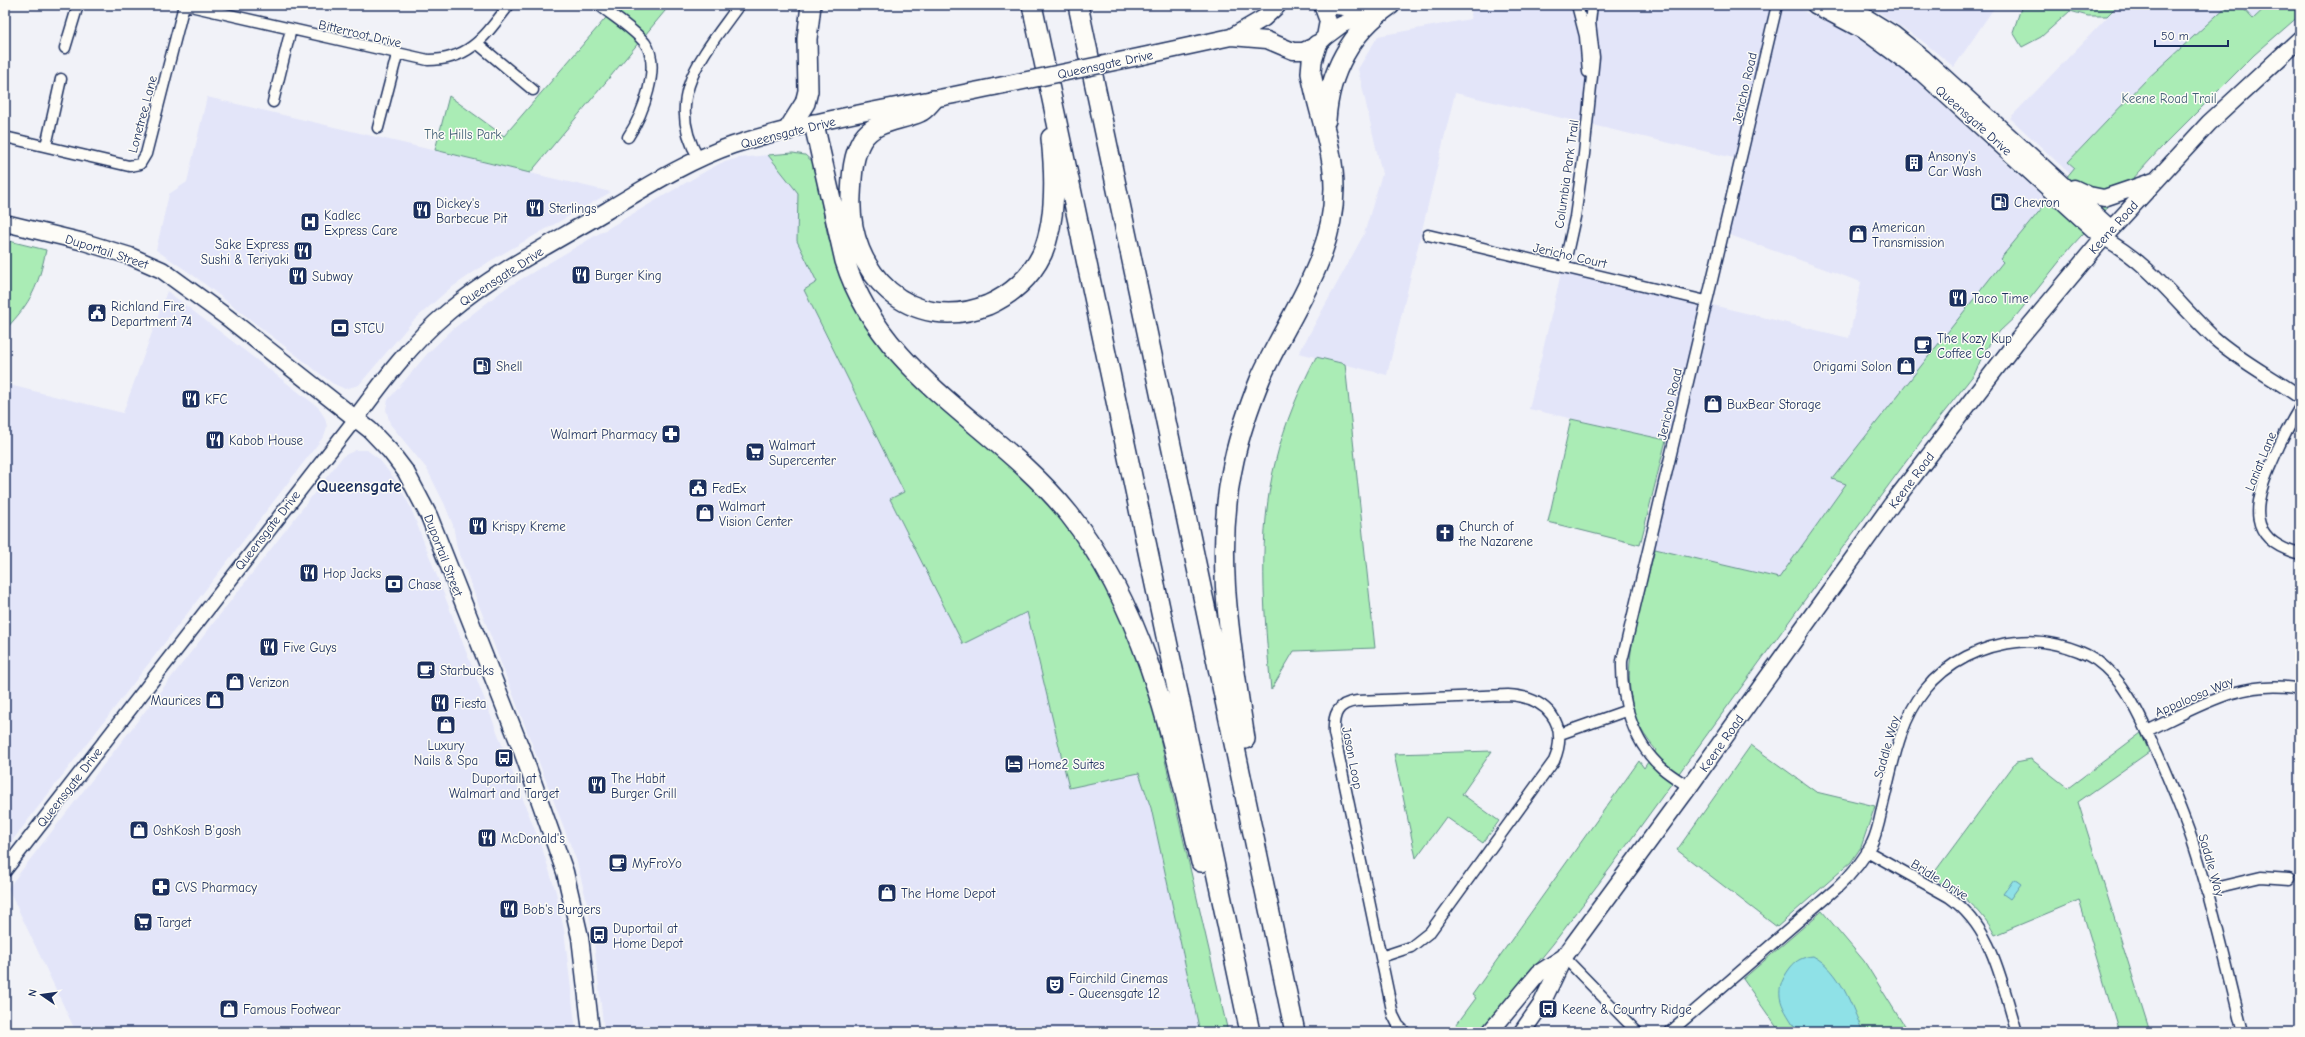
<svg xmlns="http://www.w3.org/2000/svg" width="2305" height="1037" font-family="'Comic Neue',sans-serif">
	<style>
		.built { fill: #e3e5f9 }
		.green { fill: #aaecb5; stroke: #628e8a }
		.water { fill: #8fe1e7; stroke: #619ab0 }
		.lines { fill: none; stroke-linecap: round; stroke-linejoin: round }
		.minor-casing { stroke: #1b2f5e; stroke-width: 13 }
		.tertiary-casing { stroke: #1b2f5e; stroke-width: 16 }
		.primary-casing { stroke: #1b2f5e; stroke-width: 19 }
		.motorway-casing { stroke: #1b2f5e; stroke-width: 22 }
		.minor { stroke: #fdfcf7; stroke-width: 10 }
		.tertiary { stroke: #fdfcf7; stroke-width: 13 }
		.primary { stroke: #fdfcf7; stroke-width: 16 }
		.motorway { stroke: #fdfcf7; stroke-width: 19 }
		.primary-bridge-casing { stroke: #1b2f5e; stroke-width: 19; stroke-linecap: butt }
		.primary-bridge { stroke: #fdfcf7; stroke-width: 16 }
		.labels { text-anchor: middle; stroke-width: 3; stroke-linejoin: round; paint-order: stroke }
		.street-label { font-size: 13px; fill: #1b2f5e; stroke: #fdfcf7 }
		.park-label { font-size: 13px; fill: #3f5e74; stroke: #fdfcf7 }
		.poi-label { font-size: 13px; fill: #1b2f5e; stroke: #fdfcf7; text-anchor: start }
		.district-label { font-size: 17px; font-weight: bold; fill: #1b2f5e; stroke: #fdfcf7 }
	</style>
	<rect width="100%" height="100%" fill="#f1f2f8"/>
	<filter id="ink" filterUnits="userSpaceOnUse"><feTurbulence type="fractalNoise" baseFrequency=".025" numOctaves="2"/><feDisplacementMap in="SourceGraphic" scale="8" xChannelSelector="R" yChannelSelector="G"/><feConvolveMatrix kernelMatrix="1 2 1 2 8 2 1 2 1" color-interpolation-filters="sRGB"/></filter>
	<g filter="url(#ink)">
		<path class="built" d="M1473,5H1785L1801,10L1843,30L1875,49L1913,78L2068,220L1792,581L1646,547L1671,441L1529,409L1562,269L1849,338L1861,282L1721,232L1738,159L1455,93L1387,375L1299,353L1364,234L1382,174L1358,69L1378,36L1470,19Z
			M1868,5H1996L1954,67L1921,40Z
			M2119,5H2228L2146,80L2068,162L2075,168L2070,174L2010,118Z
			M2240,5H2268L2253,19Z
			M207,97L530,173L611,192L490,261L448,290L412,322L359,385L345,389L332,383L193,275L156,250L169,194L187,182Z
			M768,155L798,193L797,241L817,282L804,290L904,493L890,500L963,644L1027,612L1069,788L1139,773L1151,808L1200,1032H604L594,943L587,903L577,862L457,548L453,525L444,503L427,469L390,424L386,409L388,400L428,353L453,329L506,288L706,171L721,163L739,158Z
			M167,291L318,407L325,418L327,427L324,436L5,850V384L123,413Z
			M356,450H367L379,459L396,481L410,506L543,851L556,892L564,930L576,1032H76L8,888L343,456Z"/>
		<path class="green" d="M617,5H670L530,173L435,150L449,96L504,136Z
			M2022,5H2118L2107,16H2088L2070,11L2041,37L2022,47L2013,32Z
			M2228,5H2240L2253,19L2268,5H2300V15L2254,55L2161,148L2071,247L2016,316L2000,331L1984,352L1975,373L1922,440L1843,547L1611,867L1553,944L1481,1032H1451L1476,998L1472,995L1639,761L1644,768L1656,750C1645,737 1635,722 1632,705C1622,654 1643,598 1655,549L1779,578L1846,484L1832,479L2003,262L2000,259L2075,168L2068,162L2146,80Z
			M793,153L805,155L814,163L827,232L841,279L864,324L891,359L921,389L1015,470L1052,506L1082,543L1107,589L1129,637L1152,704L1228,1032H1200L1151,808L1139,773L1069,788L1027,612L963,644L890,499L904,492L804,290L817,282L797,241L798,193L768,155Z
			M5,240L46,250C38,287 32,301 5,330Z
			M1316,357L1345,364L1375,648L1294,651L1271,690C1264,614 1257,533 1276,459C1285,423 1299,390 1316,357Z
			M1571,419L1666,440L1640,545L1548,522Z
			M2141,733L2149,752L2078,802L2150,1032H2119L2079,900L1995,935C1979,905 1960,894 1931,877L2016,762L2031,759L2068,788Z
			M1751,745L1816,792L1875,806L1861,847L1851,862L1777,927L1677,850Z
			M1492,751L1462,794L1499,821L1483,843L1446,817L1416,858L1394,754Z
			M1822,911L1864,961L1908,1032H1780L1743,979Z"/>
		<path class="water" d="M2014,879L2021,884L2010,899L2003,894Z
			M1813,956C1841,971 1851,1005 1863,1032H1798C1783,1007 1770,995 1790,968C1796,960 1803,957 1813,956Z"/>
		<g class="lines">
			<g class="minor-casing">
				<path id="minor" d="M186,5L428,60C470,60 485,36 509,5
					M599,5C614,17 633,28 645,43C662,66 642,116 628,137
					M1577,5L1585,36L1588,72
					M478,44L533,90
					M65,48L78,5
					M273,102L291,29
					M378,128L397,55
					M5,137L129,166L140,164L146,154L184,5
					M46,146L61,79
					M699,159C662,97 704,54 739,5
					M1428,235L1706,301
					M1564,267L1575,217L1584,154L1594,57L1590,22L1592,5
					M2300,407C2289,425 2280,443 2272,462C2253,504 2246,540 2300,554
					M2147,731C2196,708 2244,677 2300,689
					M1560,734L1628,710
					M1689,787C1680,781 1670,775 1662,768C1632,742 1621,699 1622,661L1777,5
					M1867,851L1949,897C1994,929 2001,982 2017,1032
					M2206,890L2261,877L2289,879
					M1381,957L1411,947L1430,932L1554,761C1570,723 1546,697 1508,695L1357,701C1337,703 1333,715 1334,733L1393,1015L1398,1025L1405,1032
					M1564,957L1637,1032
					M1670,1032L1837,888C1851,875 1864,860 1872,843C1878,831 1880,817 1883,804C1893,764 1899,722 1925,690C1947,662 1983,645 2017,642C2042,639 2074,646 2096,660C2128,683 2142,721 2158,755C2171,785 2184,815 2194,846C2214,907 2227,970 2243,1032"/>
			</g>
			<g class="tertiary-casing">
				<path id="tertiary" d="M2103,238C2149,262 2177,303 2214,338C2240,361 2272,377 2300,397
					M5,870L356,418"/>
			</g>
			<g class="primary-casing">
				<path id="primary" d="M1327,5L1344,7L1356,5
					M1815,5L1866,32L1922,73L2103,238
					M1846,5L1893,34L1923,58L2111,229
					M1233,36L1264,18L1278,5
					M1325,37L1341,25L1380,8
					M1143,56L1231,37L1267,40L1293,51H1303L1317,45L1325,37L1328,21L1322,5
					M2074,188L2089,195L2104,198L2154,181
					M5,223L84,242L130,256L162,270L228,318L370,430L390,451L406,472L429,516L522,751L565,872L580,937L591,1032
					M356,418C384,380 412,342 448,312C496,271 555,242 608,210C648,186 689,160 733,145C817,118 908,105 994,87
					M1490,1032L1539,973L1564,957
					M1522,1032L1541,1005L1564,957L1689,787L1892,504L2017,341L2103,238L2209,123L2300,39"/>
			</g>
			<g class="motorway-casing">
				<path id="motorway" d="M1032,5L1250,1032
					M1078,5L1295,1032
					M933,100C929,104 925,110 920,112C900,121 875,120 862,140C852,157 852,178 851,196C847,273 911,336 988,305C1011,295 1031,277 1042,254C1057,220 1055,175 1051,138
					M1326,120C1329,72 1351,32 1390,5
					M814,124L845,261C882,378 997,424 1069,514C1148,613 1173,742 1201,862
					M788,130L805,103L808,91L807,39L811,5
					M1245,739C1231,646 1213,553 1234,460C1240,432 1250,404 1261,377C1289,315 1334,260 1334,188C1334,149 1318,112 1311,73L1312,61L1317,45"/>
			</g>
			<use href="#minor" class="minor"/>
			<use href="#tertiary" class="tertiary"/>
			<use href="#primary" class="primary"/>
			<use href="#motorway" class="motorway"/>
			<g class="primary-bridge-casing">
				<path id="primary-bridge" d="M994,87L1143,56"/>
			</g>
			<use href="#primary-bridge" class="primary-bridge"/>
		</g>
	</g>
	<defs>
		<g id="building-square" transform="scale(1)"><rect x="-9" y="-9" width="18" height="18" rx="4" fill="#1b2f5e" stroke="#fdfcf7"/><path d="M-4-6H4V6H1V3H-1V6H-4ZM-2.5-4.3h1.7v1.8h-1.7ZM.8-4.3h1.7v1.8H.8ZM-2.5-1h1.7V.8h-1.7ZM.8-1h1.7V.8H.8Z" fill="#fff"/></g>
		<g id="fuel-square" transform="scale(1)"><rect x="-9" y="-9" width="18" height="18" rx="4" fill="#1b2f5e" stroke="#fdfcf7"/><path d="M-5.5-6h7V0h2V4h1.3V-2.5L3-4.5l.8-.8L6-3V5H2.5V1h-1V6h-7ZM-4.2-4.7v3.2H.2V-4.7Z" fill="#fff"/></g>
		<g id="restaurant-square" transform="scale(1)"><rect x="-9" y="-9" width="18" height="18" rx="4" fill="#1b2f5e" stroke="#fdfcf7"/><path d="M-5-6h1v4h1v-4h1v4h1v-4h1v5L-1.5 .5V6h-2V.5L-5-1ZM5-6V6H3V1.5H1.5Q1.5-4 5-6Z" fill="#fff"/></g>
		<g id="hospital-square" transform="scale(1)"><rect x="-9" y="-9" width="18" height="18" rx="4" fill="#1b2f5e" stroke="#fdfcf7"/><path d="M-5-5h3v3.5h4V-5h3V5h-3V1.5h-4V5h-3Z" fill="#fff"/></g>
		<g id="shop-square" transform="scale(1)"><rect x="-9" y="-9" width="18" height="18" rx="4" fill="#1b2f5e" stroke="#fdfcf7"/><path d="M-5-2.5h2.3a2.7 3.5 0 0 1 5.4 0H5L5.5 6h-11ZM-1.5-2.5h3a1.5 2.3 0 0 0-3 0Z" fill="#fff"/></g>
		<g id="civic-square" transform="scale(1)"><rect x="-9" y="-9" width="18" height="18" rx="4" fill="#1b2f5e" stroke="#fdfcf7"/><path d="M-.6-6.5H3V-4.5H.6V-3L4-1V1h2V6H-6V1h2V-1L-.6-3ZM-1.2 2.5V6h2.4V2.5Z" fill="#fff"/></g>
		<g id="bank-square" transform="scale(1)"><rect x="-9" y="-9" width="18" height="18" rx="4" fill="#1b2f5e" stroke="#fdfcf7"/><path d="M-6-4H6V4H-6ZM0-2.3a2.3 2.3 0 1 0 0 4.6a2.3 2.3 0 1 0 0-4.6Z" fill="#fff"/></g>
		<g id="cafe-square" transform="scale(1)"><rect x="-9" y="-9" width="18" height="18" rx="4" fill="#1b2f5e" stroke="#fdfcf7"/><path d="M-5.5-4.5H6V0H3Q3 3.5 0 3.5H-2.5Q-5.5 3.5-5.5 0ZM3-3.2v2h1.7v-2ZM-6 4.5H4V6H-6Z" fill="#fff"/></g>
		<g id="pharmacy-square" transform="scale(1)"><rect x="-9" y="-9" width="18" height="18" rx="4" fill="#1b2f5e" stroke="#fdfcf7"/><path d="M-2-6h4v4h4v4h-4v4h-4v-4h-4v-4h4Z" fill="#fff"/></g>
		<g id="supermarket-square" transform="scale(1)"><rect x="-9" y="-9" width="18" height="18" rx="4" fill="#1b2f5e" stroke="#fdfcf7"/><path d="M-6-5.5h2.5l.6 2H6L4.5 2H-2.5L-4.4-4H-6ZM-1.5 3.2a1.3 1.3 0 1 0 .1 0ZM3 3.2a1.3 1.3 0 1 0 .1 0Z" fill="#fff"/></g>
		<g id="church-square" transform="scale(1)"><rect x="-9" y="-9" width="18" height="18" rx="4" fill="#1b2f5e" stroke="#fdfcf7"/><path d="M-1.2-6h2.4v3.5h3.3v2.4h-3.3V6h-2.4V-.1h-3.3v-2.4h3.3Z" fill="#fff"/></g>
		<g id="bus-square" transform="scale(1)"><rect x="-9" y="-9" width="18" height="18" rx="4" fill="#1b2f5e" stroke="#fdfcf7"/><path d="M-5-6H5V4H4V6H2V4H-2V6H-4V4H-5ZM-3.5-4V0h7V-4ZM-3.5 1.2v1.5H-2V1.2ZM2 1.2v1.5H3.5V1.2Z" fill="#fff"/></g>
		<g id="hotel-square" transform="scale(1)"><rect x="-9" y="-9" width="18" height="18" rx="4" fill="#1b2f5e" stroke="#fdfcf7"/><path d="M-6-4.5h1.5V1H6V5H4.5V3h-9V5H-6ZM-4 0a1.8 1.8 0 1 1 3.6 0ZM.5 0V-2.5h3Q6-2.5 6 0Z" fill="#fff"/></g>
		<g id="theatre-square" transform="scale(1)"><rect x="-9" y="-9" width="18" height="18" rx="4" fill="#1b2f5e" stroke="#fdfcf7"/><path d="M-5-5.5Q0-4 5-5.5V0Q5 5 0 6Q-5 5-5 0ZM-3.3-2.5H-1v1.5H-3.3ZM1-2.5H3.3v1.5H1ZM-2.8 1Q0 5.5 2.8 1Z" fill="#fff"/></g>
	</defs>
	<g fill-rule="evenodd">
		<use href="#building-square" x="1914" y="163"/>
		<use href="#fuel-square" x="2000" y="202"/>
		<use href="#restaurant-square" x="535" y="208"/>
		<use href="#restaurant-square" x="422" y="210"/>
		<use href="#hospital-square" x="310" y="222"/>
		<use href="#shop-square" x="1858" y="234"/>
		<use href="#restaurant-square" x="303" y="251"/>
		<use href="#restaurant-square" x="581" y="275"/>
		<use href="#restaurant-square" x="298" y="276"/>
		<use href="#restaurant-square" x="1958" y="298"/>
		<use href="#civic-square" x="97" y="313"/>
		<use href="#bank-square" x="340" y="328"/>
		<use href="#cafe-square" x="1923" y="345"/>
		<use href="#fuel-square" x="482" y="366"/>
		<use href="#shop-square" x="1906" y="366"/>
		<use href="#restaurant-square" x="191" y="399"/>
		<use href="#shop-square" x="1713" y="404"/>
		<use href="#pharmacy-square" x="671" y="434"/>
		<use href="#restaurant-square" x="215" y="440"/>
		<use href="#supermarket-square" x="755" y="452"/>
		<use href="#civic-square" x="698" y="488"/>
		<use href="#shop-square" x="705" y="513"/>
		<use href="#restaurant-square" x="478" y="526"/>
		<use href="#church-square" x="1445" y="533"/>
		<use href="#restaurant-square" x="309" y="573"/>
		<use href="#bank-square" x="394" y="584"/>
		<use href="#restaurant-square" x="269" y="647"/>
		<use href="#cafe-square" x="426" y="670"/>
		<use href="#shop-square" x="235" y="682"/>
		<use href="#shop-square" x="215" y="700"/>
		<use href="#restaurant-square" x="440" y="703"/>
		<use href="#shop-square" x="446" y="725"/>
		<use href="#bus-square" x="504" y="758"/>
		<use href="#hotel-square" x="1014" y="764"/>
		<use href="#restaurant-square" x="597" y="785"/>
		<use href="#shop-square" x="139" y="830"/>
		<use href="#restaurant-square" x="487" y="838"/>
		<use href="#cafe-square" x="618" y="863"/>
		<use href="#pharmacy-square" x="161" y="887"/>
		<use href="#shop-square" x="887" y="893"/>
		<use href="#restaurant-square" x="509" y="909"/>
		<use href="#supermarket-square" x="143" y="922"/>
		<use href="#bus-square" x="599" y="935"/>
		<use href="#theatre-square" x="1055" y="985"/>
		<use href="#shop-square" x="229" y="1009"/>
		<use href="#bus-square" x="1548" y="1009"/>
	</g>
	<g class="labels">
		<g class="street-label">
			<text transform="translate(360 33) rotate(13)" y="5">Bitterroot Drive</text>
			<text transform="translate(1105 64) rotate(-12)" y="5">Queensgate Drive</text>
			<text transform="translate(1744 88) rotate(-77)" y="5">Jericho Road</text>
			<text transform="translate(142 114) rotate(-75)" y="5">Lonetree Lane</text>
			<text transform="translate(1974 120) rotate(42)" y="5">Queensgate Drive</text>
			<text transform="translate(788 132) rotate(-14)" y="5">Queensgate Drive</text>
			<text transform="translate(1566 174) rotate(-82)" y="5">Columbia Park Trail</text>
			<text transform="translate(2113 227) rotate(-48)" y="5">Keene Road</text>
			<text transform="translate(107 251) rotate(18)" y="5">Duportail Street</text>
			<text transform="translate(1570 255) rotate(13)" y="5">Jericho Court</text>
			<text transform="translate(501 276) rotate(-33)" y="5">Queensgate Drive</text>
			<text transform="translate(1669 404) rotate(-77)" y="5">Jericho Road</text>
			<text transform="translate(2260 461) rotate(-68)" y="5">Lariat Lane</text>
			<text transform="translate(1911 480) rotate(-53)" y="5">Keene Road</text>
			<text transform="translate(267 530) rotate(-52)" y="5">Queensgate Drive</text>
			<text transform="translate(444 555) rotate(69)" y="5">Duportail Street</text>
			<text transform="translate(2194 696) rotate(-23)" y="5">Appaloosa Way</text>
			<text transform="translate(1721 743) rotate(-55)" y="5">Keene Road</text>
			<text transform="translate(1886 747) rotate(-74)" y="5">Saddle Way</text>
			<text transform="translate(1353 758) rotate(79)" y="5">Jason Loop</text>
			<text transform="translate(69 787) rotate(-52)" y="5">Queensgate Drive</text>
			<text transform="translate(2212 865) rotate(74)" y="5">Saddle Way</text>
			<text transform="translate(1940 879) rotate(32)" y="5">Bridle Drive</text>
		</g>
		<g class="park-label">
			<text x="2169" y="103">Keene Road Trail</text>
			<text x="463" y="139">The Hills Park</text>
		</g>
		<g class="poi-label">
			<text x="1928" y="161">Ansony's<tspan x="1928" dy="15">Car Wash</tspan></text>
			<text x="2014" y="207">Chevron</text>
			<text x="436" y="208">Dickey's<tspan x="436" dy="15">Barbecue Pit</tspan></text>
			<text x="549" y="213">Sterlings</text>
			<text x="324" y="220">Kadlec<tspan x="324" dy="15">Express Care</tspan></text>
			<text x="1872" y="232">American<tspan x="1872" dy="15">Transmission</tspan></text>
			<text x="289" y="249" text-anchor="end">Sake Express<tspan x="289" dy="15">Sushi &amp; Teriyaki</tspan></text>
			<text x="595" y="280">Burger King</text>
			<text x="312" y="281">Subway</text>
			<text x="1972" y="303">Taco Time</text>
			<text x="111" y="311">Richland Fire<tspan x="111" dy="15">Department 74</tspan></text>
			<text x="354" y="333">STCU</text>
			<text x="1937" y="343">The Kozy Kup<tspan x="1937" dy="15">Coffee Co</tspan></text>
			<text x="496" y="371">Shell</text>
			<text x="1892" y="371" text-anchor="end">Origami Solon</text>
			<text x="205" y="404">KFC</text>
			<text x="1727" y="409">BuxBear Storage</text>
			<text x="657" y="439" text-anchor="end">Walmart Pharmacy</text>
			<text x="229" y="445">Kabob House</text>
			<text x="769" y="450">Walmart<tspan x="769" dy="15">Supercenter</tspan></text>
			<text x="712" y="493">FedEx</text>
			<text x="719" y="511">Walmart<tspan x="719" dy="15">Vision Center</tspan></text>
			<text x="492" y="531">Krispy Kreme</text>
			<text x="1459" y="531">Church of<tspan x="1459" dy="15">the Nazarene</tspan></text>
			<text x="323" y="578">Hop Jacks</text>
			<text x="408" y="589">Chase</text>
			<text x="283" y="652">Five Guys</text>
			<text x="440" y="675">Starbucks</text>
			<text x="249" y="687">Verizon</text>
			<text x="201" y="705" text-anchor="end">Maurices</text>
			<text x="454" y="708">Fiesta</text>
			<text x="446" y="750" text-anchor="middle">Luxury<tspan x="446" dy="15">Nails &amp; Spa</tspan></text>
			<text x="1028" y="769">Home2 Suites</text>
			<text x="504" y="783" text-anchor="middle">Duportail at<tspan x="504" dy="15">Walmart and Target</tspan></text>
			<text x="611" y="783">The Habit<tspan x="611" dy="15">Burger Grill</tspan></text>
			<text x="153" y="835">OshKosh B'gosh</text>
			<text x="501" y="843">McDonald's</text>
			<text x="632" y="868">MyFroYo</text>
			<text x="175" y="892">CVS Pharmacy</text>
			<text x="901" y="898">The Home Depot</text>
			<text x="523" y="914">Bob's Burgers</text>
			<text x="157" y="927">Target</text>
			<text x="613" y="933">Duportail at<tspan x="613" dy="15">Home Depot</tspan></text>
			<text x="1069" y="983">Fairchild Cinemas<tspan x="1069" dy="15">- Queensgate 12</tspan></text>
			<text x="243" y="1014">Famous Footwear</text>
			<text x="1562" y="1014">Keene &amp; Country Ridge</text>
		</g>
		<g class="district-label">
			<text x="359" y="492">Queensgate</text>
		</g>
	</g>
	<rect width="2305" height="1037" fill="none" stroke="#fdfcf7" stroke-width="20"/>
	<rect x="10" y="10" width="2285" height="1017" fill="none" stroke="#1b2f5e" stroke-width="1.5" filter="url(#ink)"/>
	<g transform="translate(42 995) rotate(283)" stroke="#fdfcf7" stroke-width="3" paint-order="stroke">
	<path d="M0-3L7 15L0 10L-7 15Z" fill="#1b2f5e"/>
	<text y="-6" font-size="11" font-weight="bold" text-anchor="middle" fill="#1b2f5e">N</text>
	</g>
	<path d="M2155 40v6h73v-6" fill="none" stroke="#1b2f5e" stroke-width="2"/>
	<text x="2161" y="40" font-size="12" fill="#1b2f5e" stroke="#fdfcf7" stroke-width="3" paint-order="stroke">50 m</text>
</svg>
